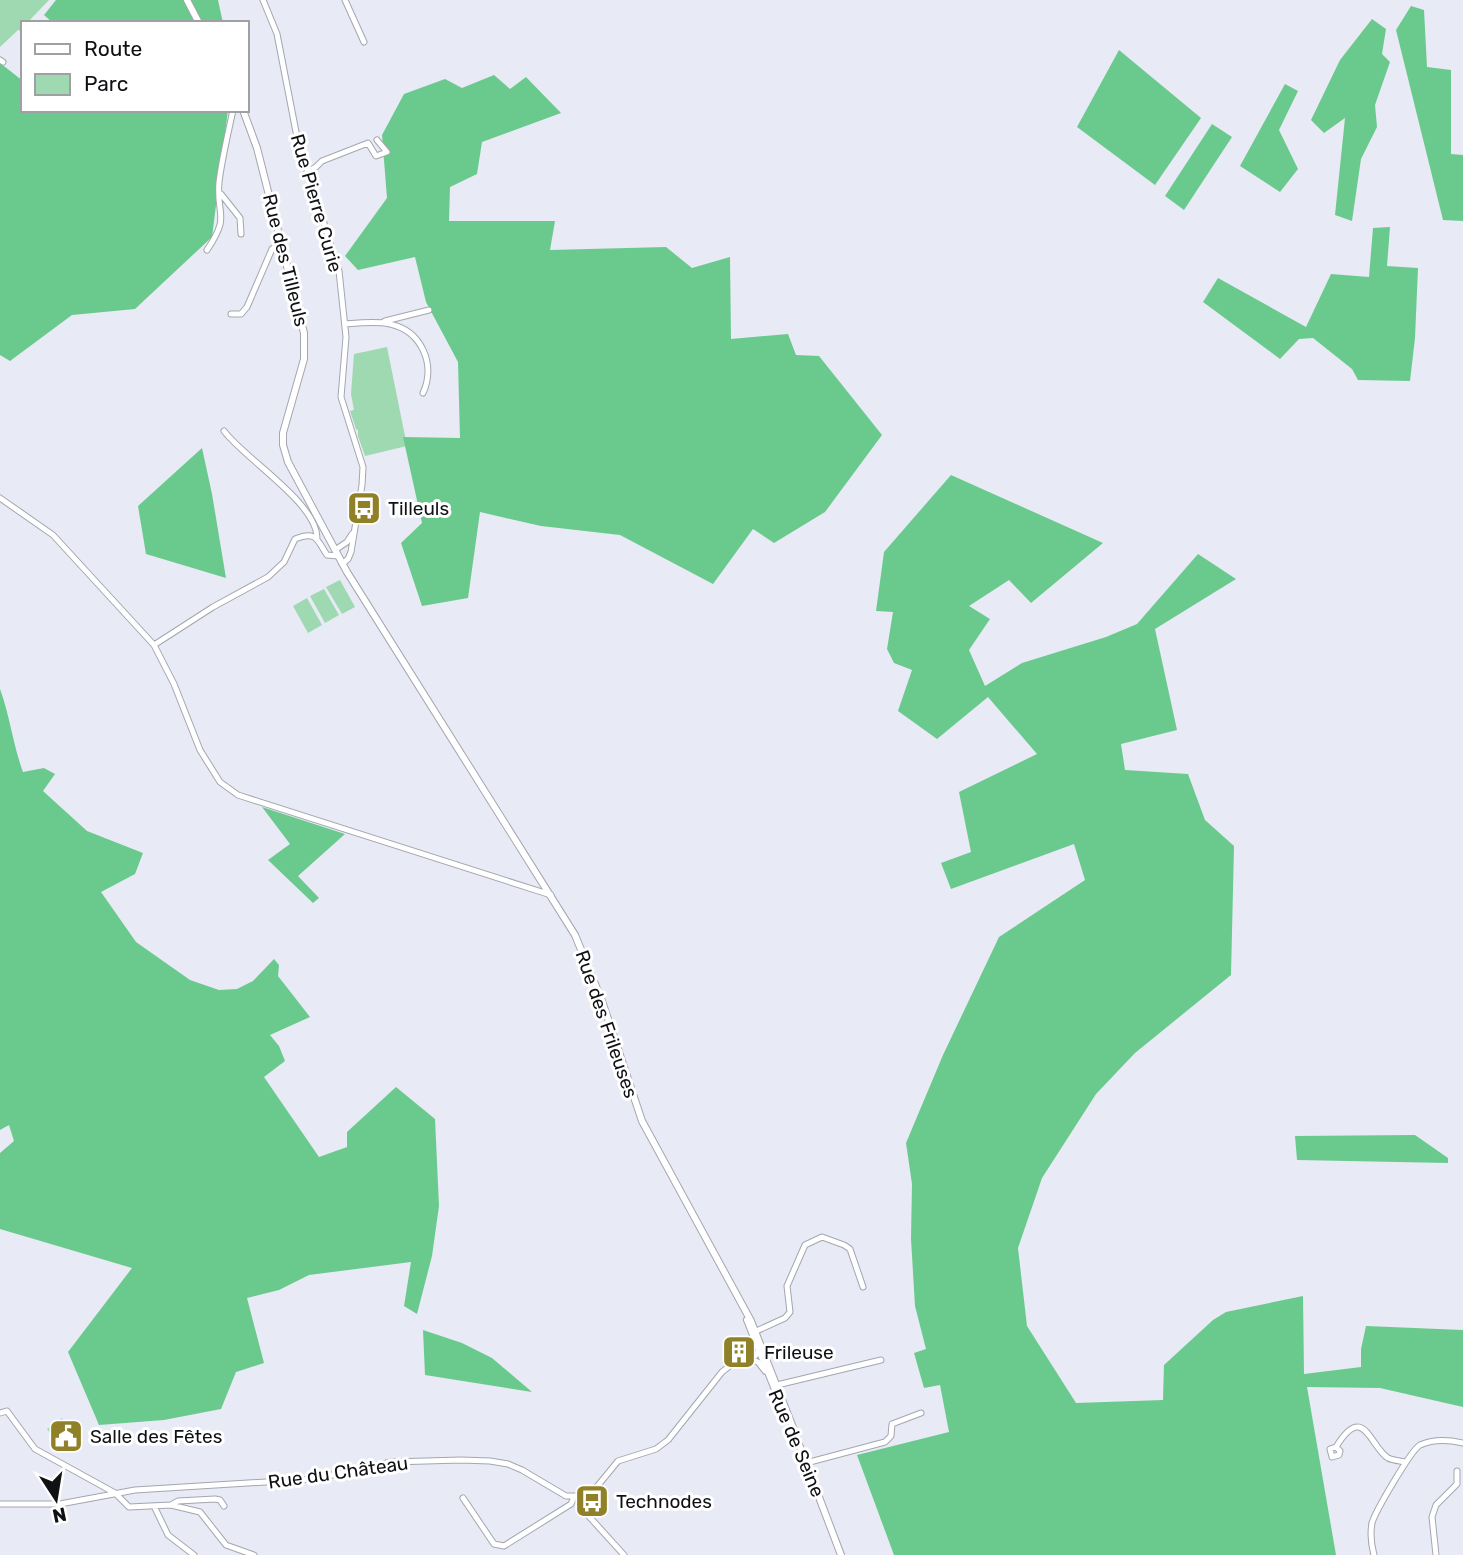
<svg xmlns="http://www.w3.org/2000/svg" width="1463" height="1555" font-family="Rubik,sans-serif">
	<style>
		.green { fill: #9ed9b1 }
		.forest { fill: #6aca8e }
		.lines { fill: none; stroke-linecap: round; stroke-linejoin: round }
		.minor-casing { stroke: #a4a6b0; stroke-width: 7 }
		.tertiary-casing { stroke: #a4a6b0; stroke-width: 8 }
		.minor { stroke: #fff; stroke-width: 5 }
		.tertiary { stroke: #fff; stroke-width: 6 }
		.labels { text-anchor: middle; stroke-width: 6; stroke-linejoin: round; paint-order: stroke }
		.street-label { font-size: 19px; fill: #101114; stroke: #fff }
		.poi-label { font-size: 19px; fill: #101114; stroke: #fff; text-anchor: start }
	</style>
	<rect width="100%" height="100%" fill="#e8eaf5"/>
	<path class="green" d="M0,0H49L27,23H23V28L20,31L18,30L0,47Z
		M387,347L407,446L365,456L358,436V430L356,429L350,411L354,410L351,394L354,354Z
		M340,580L355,607L342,614L326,587Z
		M324,589L339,615L325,623L310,596Z
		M307,598L322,625L308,633L293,606Z
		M62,1418L68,1426L53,1437L47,1429Z"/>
	<path class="forest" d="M56,0H218L223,23H53L44,15Z
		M1411,6L1424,10L1427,67L1451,70V154L1463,155V221L1443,220L1396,30Z
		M1372,19L1386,29L1382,54L1390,62L1375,105L1377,127L1361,159L1352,221L1335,215L1345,118L1324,133L1311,120L1340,60Z
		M1119,50L1201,118L1155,185L1077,127Z
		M0,63L23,81V110H228L212,237L135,309L72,315L10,361L0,355Z
		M494,75L510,89L526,77L561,113L482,142L477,174L450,187L449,221H555L550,250L666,247L692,268L730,257L731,339L788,334L796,355L819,356L882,435L825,512L774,543L753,529L713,584L620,535L541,526L480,512L468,598L422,606L401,543L422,523L403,437L460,438L458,362L426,302L415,257L358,270L345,256L387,198L382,135L404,94L445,79L462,88Z
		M1285,84L1298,91L1279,130L1298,169L1280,192L1240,166Z
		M1212,124L1232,137L1184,210L1165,196Z
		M1390,227L1387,266L1418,268L1415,338L1410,381L1358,380L1352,369L1313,338L1299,339L1280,359L1203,302L1218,278L1306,327L1331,274L1369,277L1373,228Z
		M202,448L212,494L226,578L146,554L138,506Z
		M951,475L1103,543L1031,603L1009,580L969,606L990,619L969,650L985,686L1022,663L1106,637L1137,624L1198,554L1236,579L1155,629L1177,730L1121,744L1125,770L1188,774L1205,820L1234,846L1231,975L1135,1053L1096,1094L1042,1178L1018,1248L1027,1326L1076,1403L1163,1400L1164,1365L1213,1320L1226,1312L1303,1296L1304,1374L1361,1367V1349L1366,1326L1463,1330V1407L1380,1388L1307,1387L1336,1555H894L857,1455L949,1432L940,1385L924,1388L914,1353L926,1349L915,1306L911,1239L912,1184L906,1143L943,1055L999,937L1085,880L1074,844L951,889L941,863L971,852L959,792L1037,754L988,697L937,739L898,711L912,670L894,663L887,649L893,612L876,611L884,552Z
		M0,689C10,716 13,745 23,772L44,768L55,774L43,791L87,831L143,853L135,874L101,892L136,942L190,980L219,990L237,989L253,981L274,959L279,965L278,976L310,1017L270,1035L279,1046L285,1061L264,1077L319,1157L347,1147V1132L396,1087L435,1119L439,1206L432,1256L417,1314L404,1306L411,1262L309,1275L279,1290L247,1298L264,1363L236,1372L221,1409L164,1420L99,1425L68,1352L132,1268L0,1229V1153L14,1141L9,1125L0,1130Z
		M262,807L345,834L298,876L319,898L313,903L268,860L290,844Z
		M1415,1135L1448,1158V1163L1297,1160L1295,1136Z
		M423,1330L462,1343L492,1358L532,1392L425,1375Z"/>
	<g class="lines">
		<g class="minor-casing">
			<path id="minor" d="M263,0L277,34L297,137L339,271L346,337L341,397L363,467L362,485L351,552L348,559L342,564
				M345,0L364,42
				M0,60L3,62
				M307,172L316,167L322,161L368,143L376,156L387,152L377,140
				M221,194L240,218L241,234
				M207,250C231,214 216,217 219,182C222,158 228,134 233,110
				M231,314H241L247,307L272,249L281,242
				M385,321L429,310
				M345,324C359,323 375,321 390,324C422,331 436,365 423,393
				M224,431C245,459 317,503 317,538
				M0,498L53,535L154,645L174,684L200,750L220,782L238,795L551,895
				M335,550L347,542L352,534
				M154,645L213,607L268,577L284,562L295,539C318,530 317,541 327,555L338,556
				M752,1333L785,1318L790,1312L787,1286L805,1245L822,1237L844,1245L850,1249L863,1287
				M749,1359L758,1362L765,1371
				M741,1361L755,1356L761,1349
				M777,1385L881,1360
				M0,1413L7,1411L35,1449L115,1493L129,1507L171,1505L200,1512L226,1545L254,1555
				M1336,1447L1340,1451L1339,1455L1332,1457L1330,1449L1336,1447C1364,1401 1370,1447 1388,1458C1392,1460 1400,1461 1405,1462
				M806,1463L885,1442L891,1436L892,1424L921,1413
				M580,1497L585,1512L624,1555
				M463,1498L494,1544L504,1546L571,1504L574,1497
				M0,1504H60L135,1490L314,1479L391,1462L461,1460L490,1461L508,1464L522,1470L566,1496H582L595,1489L618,1461L656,1449L668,1440L722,1372L751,1349L754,1339
				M171,1505L178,1501L215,1499L220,1500L224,1506
				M154,1506L168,1535L194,1555
				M1374,1555C1371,1544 1370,1534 1372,1523C1375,1512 1411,1450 1420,1445C1433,1439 1450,1440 1463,1443
				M1436,1555L1432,1517L1436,1505L1457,1484V1471"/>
		</g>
		<g class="tertiary-casing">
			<path id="tertiary" d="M187,0L199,23
				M243,110L257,148L304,333V359L283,433V445L288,462L347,572L575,935L602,1001L642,1121L751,1321L794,1430
				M747,1320L782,1407
				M792,1426L841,1555"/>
		</g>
		<use href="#minor" class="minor"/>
		<use href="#tertiary" class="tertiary"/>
	</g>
	<defs>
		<g id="bus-square" transform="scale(1.75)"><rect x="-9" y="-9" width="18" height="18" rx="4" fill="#908027" stroke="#fff"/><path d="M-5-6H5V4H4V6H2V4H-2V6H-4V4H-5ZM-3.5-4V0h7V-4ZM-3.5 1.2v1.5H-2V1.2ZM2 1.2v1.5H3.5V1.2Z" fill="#fff"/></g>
		<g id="building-square" transform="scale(1.75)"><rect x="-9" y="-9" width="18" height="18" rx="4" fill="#908027" stroke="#fff"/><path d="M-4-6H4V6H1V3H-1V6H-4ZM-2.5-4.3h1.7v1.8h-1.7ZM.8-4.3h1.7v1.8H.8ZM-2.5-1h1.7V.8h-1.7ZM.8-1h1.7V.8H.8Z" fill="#fff"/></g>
		<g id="civic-square" transform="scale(1.75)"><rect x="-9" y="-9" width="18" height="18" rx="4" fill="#908027" stroke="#fff"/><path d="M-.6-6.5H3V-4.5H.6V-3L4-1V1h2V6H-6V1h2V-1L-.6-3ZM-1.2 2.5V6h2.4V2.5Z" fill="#fff"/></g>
	</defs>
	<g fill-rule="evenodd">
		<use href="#bus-square" x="364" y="508"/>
		<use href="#building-square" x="739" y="1352"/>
		<use href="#civic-square" x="66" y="1436"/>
		<use href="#bus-square" x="592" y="1501"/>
	</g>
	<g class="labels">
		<g class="street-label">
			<text transform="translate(317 203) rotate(74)" y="7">Rue Pierre Curie</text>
			<text transform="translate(286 260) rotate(76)" y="7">Rue des Tilleuls</text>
			<text transform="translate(607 1024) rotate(71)" y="7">Rue des Frileuses</text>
			<text transform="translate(797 1443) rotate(67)" y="7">Rue de Seine</text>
			<text transform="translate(338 1472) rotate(-8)" y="7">Rue du Château</text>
		</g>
		<g class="poi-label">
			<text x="388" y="515">Tilleuls</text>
			<text x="764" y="1359">Frileuse</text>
			<text x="90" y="1443">Salle des Fêtes</text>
			<text x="616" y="1508">Technodes</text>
		</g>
	</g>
	<rect x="21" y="21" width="228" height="91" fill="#ffffff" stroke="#9fa0a1" stroke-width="2"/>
	<rect x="35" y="44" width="35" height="10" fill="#ffffff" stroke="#9fa0a1" stroke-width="2"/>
	<text x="84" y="56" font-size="21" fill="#101114">Route</text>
	<rect x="35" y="74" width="35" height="21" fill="#9ed9b1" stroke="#9fa0a1" stroke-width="2"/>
	<text x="84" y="91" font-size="21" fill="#101114">Parc</text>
	<g transform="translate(56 1499) rotate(168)" stroke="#ffffff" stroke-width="5" paint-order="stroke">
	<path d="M0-5L12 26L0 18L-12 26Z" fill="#101114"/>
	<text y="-10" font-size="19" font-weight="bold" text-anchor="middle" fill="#101114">N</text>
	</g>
</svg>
